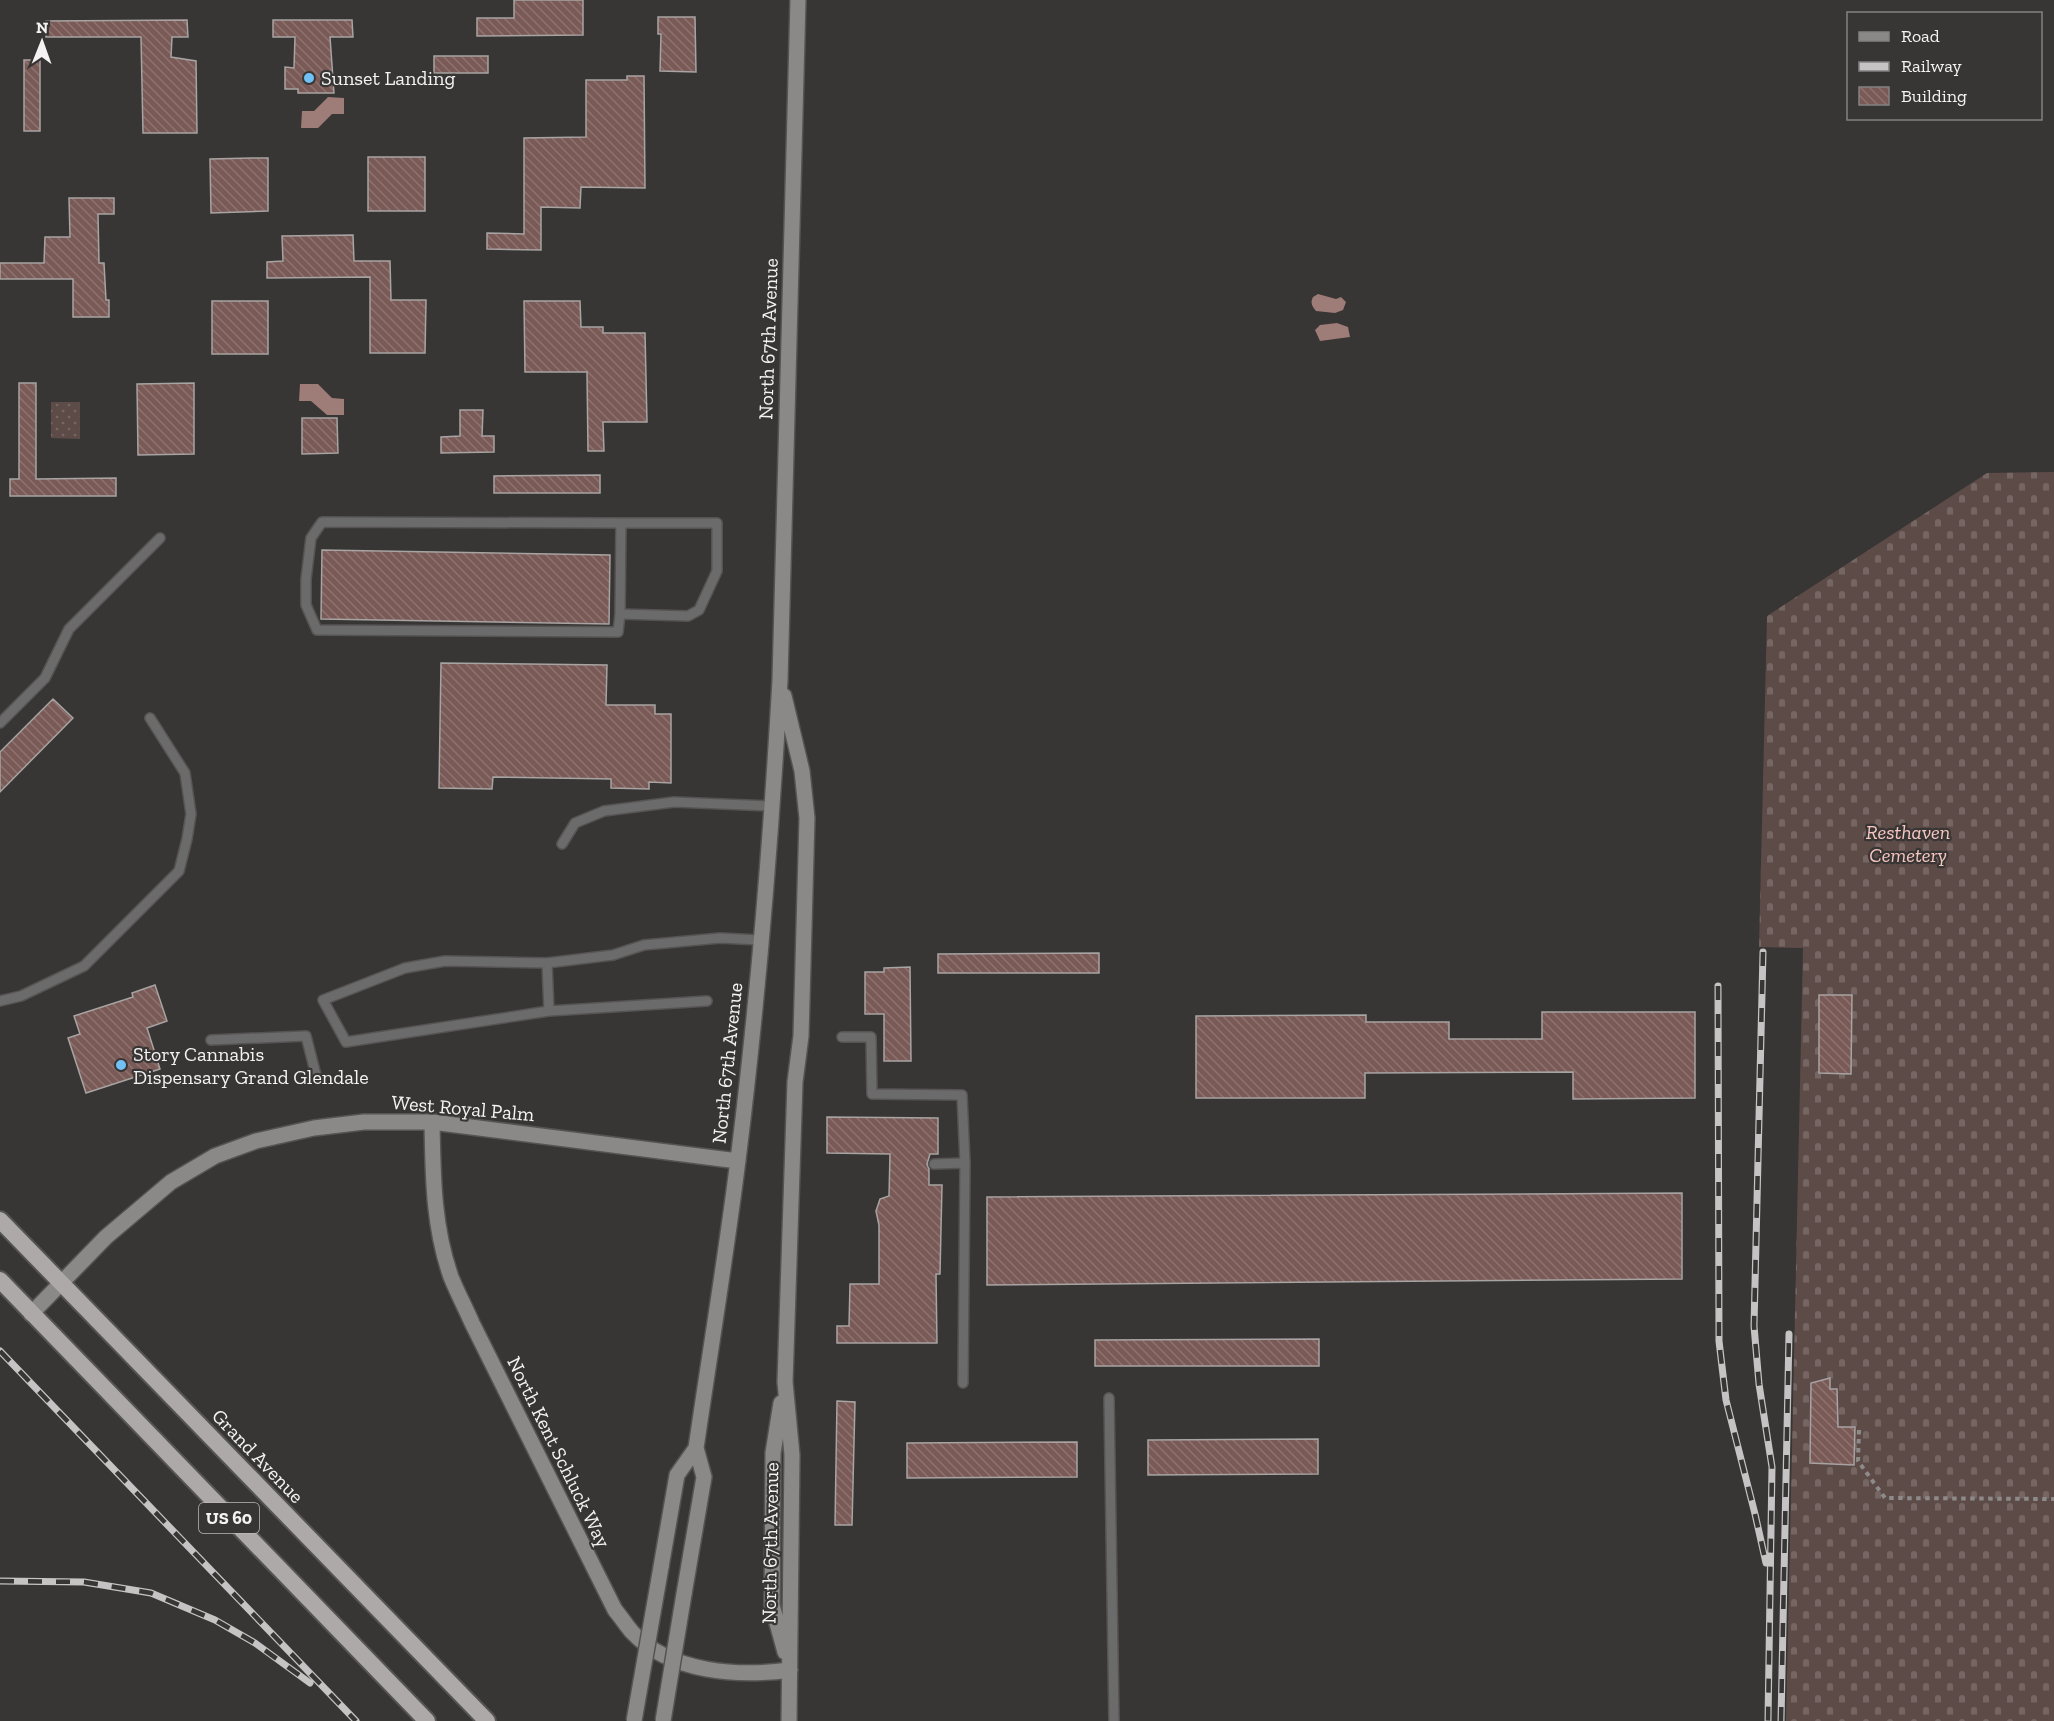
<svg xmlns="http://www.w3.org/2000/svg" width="2054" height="1721" font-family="'Zilla Slab',serif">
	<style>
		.cemetery { fill: url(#cemetery-stones) }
		.park { fill: url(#park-dots) }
		.water { fill: #9e7c77 }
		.building { fill: url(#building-back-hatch); stroke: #a7a4a3; stroke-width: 1.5 }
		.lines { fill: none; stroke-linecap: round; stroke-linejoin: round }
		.service-casing { stroke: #565353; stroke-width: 12 }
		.secondary-casing { stroke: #565353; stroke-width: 18 }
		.trunk-casing { stroke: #565353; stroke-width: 20 }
		.path { stroke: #8d8a8a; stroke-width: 4; stroke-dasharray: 4.5 4.5; stroke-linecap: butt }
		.service { stroke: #6c6b6b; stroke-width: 9 }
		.secondary { stroke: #8b8888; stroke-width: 15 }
		.trunk { stroke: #aca9a8; stroke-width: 16 }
		.rail-casing { stroke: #c5c3c3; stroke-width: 7 }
		.rail { stroke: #383535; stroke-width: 4.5; stroke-dasharray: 14; stroke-linecap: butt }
		.secondary-bridge-casing { stroke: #565353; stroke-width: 18; stroke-linecap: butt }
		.secondary-bridge { stroke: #8b8888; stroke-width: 15 }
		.poi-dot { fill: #71c1f5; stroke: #383535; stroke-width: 2 }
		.labels { text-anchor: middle; stroke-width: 4.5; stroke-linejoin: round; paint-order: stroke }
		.shield { fill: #383535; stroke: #bcb9b9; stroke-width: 1.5 }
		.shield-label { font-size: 18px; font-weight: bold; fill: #f4f2f2 }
		.poi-label { font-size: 20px; fill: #f4f2f2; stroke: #383535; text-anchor: start }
		.street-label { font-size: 20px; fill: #f4f2f2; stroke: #383535 }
		.park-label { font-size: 20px; font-style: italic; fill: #f9c7c0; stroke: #383535 }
	</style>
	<defs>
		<pattern id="cemetery-stones" width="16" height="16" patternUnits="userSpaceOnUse" patternTransform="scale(1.5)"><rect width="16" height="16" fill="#5d4b48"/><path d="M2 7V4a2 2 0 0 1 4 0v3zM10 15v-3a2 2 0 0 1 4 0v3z" fill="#756563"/></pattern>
		<pattern id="park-dots" width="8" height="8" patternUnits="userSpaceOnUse" patternTransform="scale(1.5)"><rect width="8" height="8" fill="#5d4b48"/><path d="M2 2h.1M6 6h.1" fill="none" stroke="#756563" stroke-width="1.8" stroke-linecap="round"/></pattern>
		<pattern id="building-back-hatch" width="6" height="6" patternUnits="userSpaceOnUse" patternTransform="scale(1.5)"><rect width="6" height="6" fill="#7a5a56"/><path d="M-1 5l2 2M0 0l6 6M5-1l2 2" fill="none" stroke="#8e726f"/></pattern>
	</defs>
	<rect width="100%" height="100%" fill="#383535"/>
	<path class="cemetery" d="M2054,472V1721H1786L1803,948L1759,947L1767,616L1987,473Z"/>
	<path class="park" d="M51,402H80V439L51,438Z"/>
	<path class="water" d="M328,97L344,98V114H332L318,128H301L302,111H314Z
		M1318,294L1336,299L1341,297L1346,302L1343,310L1335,313L1316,311C1312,306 1310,303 1313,297Z
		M1337,323L1348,327L1350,337L1320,341L1315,330L1320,325Z
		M300,384H318L332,398L344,399V415H327L311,401H299Z"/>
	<path class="building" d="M514,0H583V35L477,36V18H514Z
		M658,17H695L696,72L660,71L661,34H658Z
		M187,20L188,37H172L171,57L196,61L197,133H143L141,37H46V21Z
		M273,20H352L353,37H330L334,93H298V89H285V67L294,68L295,37H273Z
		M434,56H488V73H434Z
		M24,60H40V131H24Z
		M627,76H644L645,188L581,187L580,208L541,207V250L487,249V233L524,234V138L586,137V80H627Z
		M368,157H425V211H368Z
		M252,158H268V211L211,213L210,159Z
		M69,198H114V214H98L99,263H104L106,300H109V317H73V279H0V263H44L45,237H70Z
		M353,235L354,261H390L391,300H426L425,353H370V277L267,278V262L283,261L282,236Z
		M212,301H268V354H212Z
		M524,301H580L581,327H603V333H645L647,422H603L604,451H588L587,372H525Z
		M19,383H36V479L116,478V496H10V479H19Z
		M194,383V454L138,455L137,384Z
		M460,410H483L482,436H494V452L441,453V437L460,436Z
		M302,418H337L338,453L302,454Z
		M600,475V493H494V476Z
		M322,550L610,555L609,624L321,619Z
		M441,663L607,665L606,705H655V714H671V783L649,782V789L611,788V779L493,777L492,789L439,788Z
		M53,699L73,718L0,792V752Z
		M1099,953V973H938V954Z
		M910,967L911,1061H884V1014H865V972H884V968Z
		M155,985L167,1021L147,1028L160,1069L86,1093L68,1038L80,1034L74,1016L133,997L132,993Z
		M1819,995H1852L1851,1074L1819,1073Z
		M1542,1012H1695V1098L1573,1099V1072L1365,1073V1098H1196V1016L1366,1015V1022H1449V1039H1542Z
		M827,1117L938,1118V1154H930L927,1164L929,1169V1185H942L940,1274H936L937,1343H837V1326H849L850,1284H879V1225L876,1211L880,1199L889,1196L890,1154L827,1153Z
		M1682,1193V1279L987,1285V1197Z
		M1319,1339V1366H1095V1340Z
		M1830,1378V1389H1837L1838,1427H1855L1854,1465L1810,1463L1811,1383Z
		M837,1401L855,1402L852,1525H835Z
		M1318,1439V1474L1148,1475V1440Z
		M1077,1442V1477L907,1478V1443Z"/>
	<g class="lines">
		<g class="service-casing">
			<path id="service" d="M621,523H717V571L699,610L688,616L620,614Z
				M620,614L618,632L317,630L306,605V579L311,538L322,522L621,523
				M0,723L45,678L69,629L160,538
				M562,844L575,823L604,811L674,802L773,806
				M547,963L549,1011L346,1042L323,1000L405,968L445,961L547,963L613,955L644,945L720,938L760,940
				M0,1001L21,996L84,966L179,871L187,839L191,814L185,773L150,718
				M549,1011L707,1001
				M842,1037H871L872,1094L962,1095L965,1163
				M211,1040L306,1036L316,1075
				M934,1164L965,1163L963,1383
				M1109,1398L1114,1721"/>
		</g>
		<g class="secondary-casing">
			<path id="secondary" d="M784,696L802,771L807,818L801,1036L795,1082L785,1382L792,1455L789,1721
				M432,1122C433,1175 433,1226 451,1277C457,1292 465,1307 472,1323L615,1610C621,1617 626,1625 632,1632C670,1673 739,1677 790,1670
				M31,1314L106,1237L171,1182L215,1156L256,1141L314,1128L364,1122H432L738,1161
				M781,1403L773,1453L772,1605L785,1652
				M661,1567L677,1475L696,1448
				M684,1594L704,1477L696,1448C710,1352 726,1256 738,1160C758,1001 771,840 780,680L798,0"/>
		</g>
		<g class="trunk-casing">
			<path id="trunk" d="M0,1220L487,1721
				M0,1280L427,1721"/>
		</g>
		<path class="path" d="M1859,1430L1858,1461L1885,1498L2054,1499"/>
		<use href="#service" class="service"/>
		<use href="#secondary" class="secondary"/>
		<use href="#trunk" class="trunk"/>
		<g class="rail-casing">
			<path id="rail" d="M1763,952L1754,1326L1759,1384L1772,1467L1768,1721
				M1718,986L1719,1341L1726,1400L1755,1514L1766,1563
				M0,1351L356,1721
				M0,1581L84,1582L151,1593L215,1620L255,1643L310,1683
				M1781,1721L1789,1334"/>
		</g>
		<use href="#rail" class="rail"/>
		<g class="secondary-bridge-casing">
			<path id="secondary-bridge" d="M634,1721L661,1567
				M663,1721L684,1594"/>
		</g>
		<use href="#secondary-bridge" class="secondary-bridge"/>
	</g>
	<g class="poi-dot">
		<circle cx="309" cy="78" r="6"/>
		<circle cx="121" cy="1065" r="6"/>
	</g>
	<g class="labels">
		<rect class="shield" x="199" y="1503" width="60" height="30" rx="4.5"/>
		<g class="shield-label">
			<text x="229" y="1524">US 60</text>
		</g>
		<g class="poi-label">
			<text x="321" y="85">Sunset Landing</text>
			<text x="133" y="1061">Story Cannabis<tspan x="133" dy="23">Dispensary Grand Glendale</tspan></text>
		</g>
		<g class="street-label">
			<text transform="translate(768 339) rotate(-88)" y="7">North 67th Avenue</text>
			<text transform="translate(727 1063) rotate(-84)" y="7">North 67th Avenue</text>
			<text transform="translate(463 1108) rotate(5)" y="7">West Royal Palm</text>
			<text transform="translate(559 1452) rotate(64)" y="7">North Kent Schluck Way</text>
			<text transform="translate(258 1456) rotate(46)" y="7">Grand Avenue</text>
			<text transform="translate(770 1543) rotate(-89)" y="7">North 67th Avenue</text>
		</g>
		<g class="park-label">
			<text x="1908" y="839">Resthaven<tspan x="1908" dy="23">Cemetery</tspan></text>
		</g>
	</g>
	<rect x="1847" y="12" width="195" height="108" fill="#383535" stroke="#838181" stroke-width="1.5"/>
	<rect x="1859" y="32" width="30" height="9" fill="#8b8888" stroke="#838181" stroke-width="1.5"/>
	<text x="1901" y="42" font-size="18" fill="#f4f2f2">Road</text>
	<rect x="1859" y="62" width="30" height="9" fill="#c5c3c3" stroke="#838181" stroke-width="1.5"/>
	<text x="1901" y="72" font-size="18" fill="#f4f2f2">Railway</text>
	<rect x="1859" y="87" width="30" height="18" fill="url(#building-back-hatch)" stroke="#838181" stroke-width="1.5"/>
	<text x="1901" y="102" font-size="18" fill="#f4f2f2">Building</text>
	<g transform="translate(42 42) rotate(1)" stroke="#383535" stroke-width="4.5" paint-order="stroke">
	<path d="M0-4.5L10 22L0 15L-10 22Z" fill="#f4f2f2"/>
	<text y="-9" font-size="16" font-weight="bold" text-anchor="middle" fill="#f4f2f2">N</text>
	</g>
</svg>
